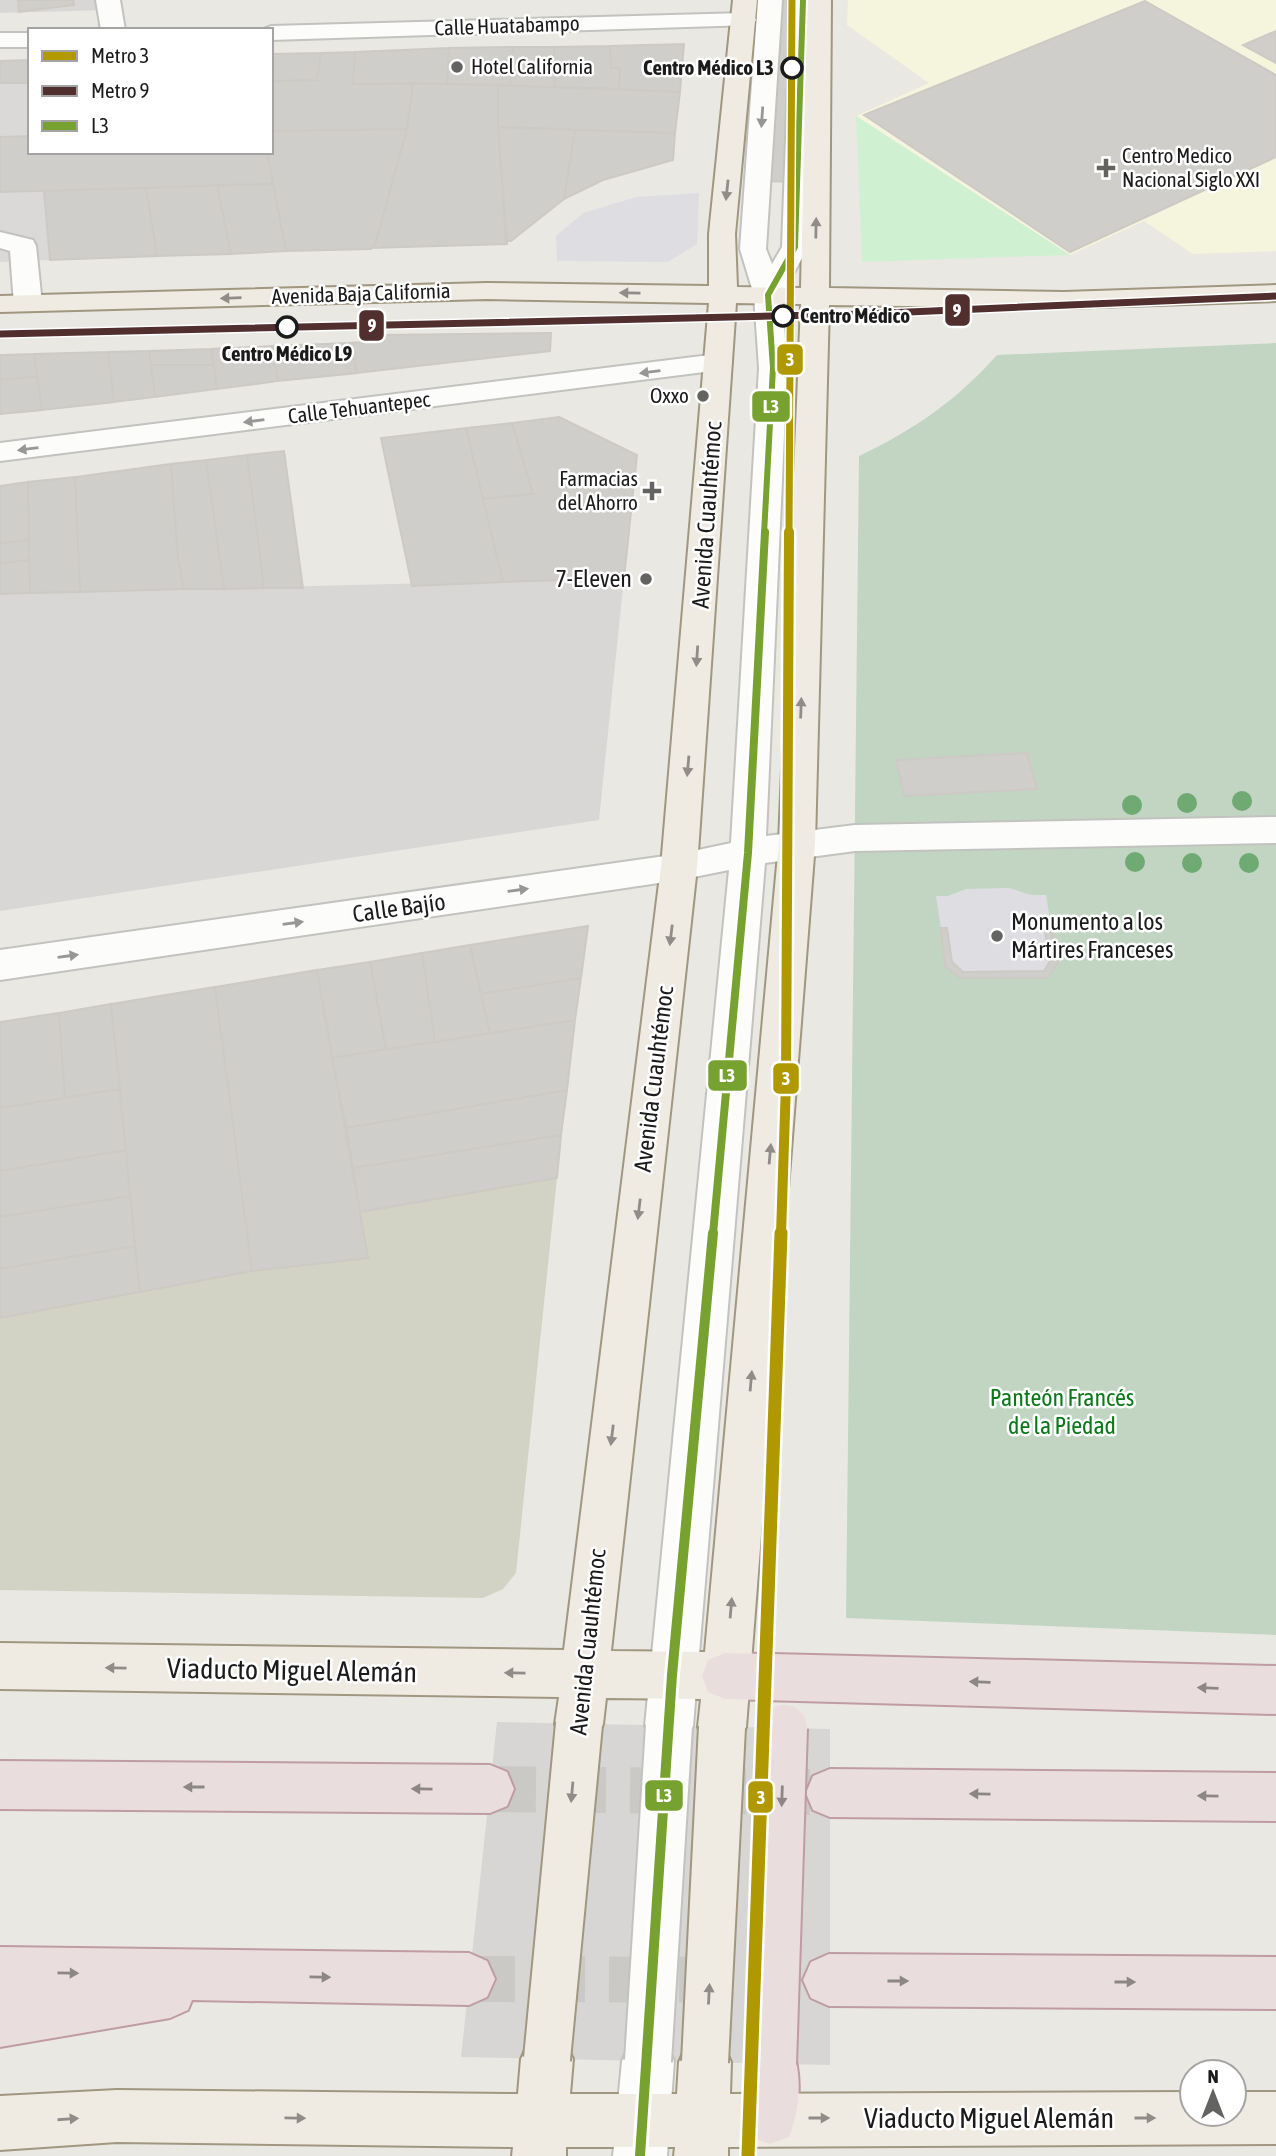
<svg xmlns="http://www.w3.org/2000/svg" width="1276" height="2156" font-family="'Asap Condensed',sans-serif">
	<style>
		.residential { fill: #d9d7d5 }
		.education { fill: #f4f5dc }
		.construction { fill: #d3d3c5 }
		.cemetery { fill: #c2d5c3 }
		.park { fill: #d0f1d1 }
		.parking { fill: #dad9d7 }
		.plaza { fill: #dedee2 }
		.pier { fill: #d7d6d4 }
		.building { fill: #d0ceca; stroke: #cdc9c5; stroke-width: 2 }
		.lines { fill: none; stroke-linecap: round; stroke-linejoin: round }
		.highway-tunnel { stroke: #cbc9c5; stroke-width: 46; stroke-dasharray: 46 24; stroke-linecap: butt }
		.minor-casing { stroke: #c2c2bf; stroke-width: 4 }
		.major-casing { stroke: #a09780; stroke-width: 4 }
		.highway-casing { stroke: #bf9ca4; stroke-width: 4 }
		.minor { fill: #fcfcfb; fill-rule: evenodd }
		.major { fill: #f0ebe2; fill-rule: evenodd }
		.highway { fill: #e9ddde; fill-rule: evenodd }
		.minor-bridge-casing { stroke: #c2c2bf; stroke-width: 50; stroke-linecap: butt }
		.major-bridge-casing { stroke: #a09780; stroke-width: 50; stroke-linecap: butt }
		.highway-bridge-casing { stroke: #bf9ca4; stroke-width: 50; stroke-linecap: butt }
		.minor-bridge { stroke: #fcfcfb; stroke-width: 46 }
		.major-bridge { stroke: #f0ebe2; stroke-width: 46 }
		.highway-bridge { stroke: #e9ddde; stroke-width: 46 }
		.bus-1-far2-casing { stroke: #fff; stroke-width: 10 }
		.bus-1-far1-casing { stroke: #fff; stroke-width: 13 }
		.bus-1-casing { stroke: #fff; stroke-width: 16 }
		.bus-1-far2 { stroke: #78a22f; stroke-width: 6 }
		.bus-1-far1 { stroke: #78a22f; stroke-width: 8 }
		.bus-1 { stroke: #78a22f; stroke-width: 10 }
		.metro-1-far2-casing { stroke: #fff; stroke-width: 10 }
		.metro-1-far1-casing { stroke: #fff; stroke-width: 15 }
		.metro-1-casing { stroke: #fff; stroke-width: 18 }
		.metro-2-casing { stroke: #fff; stroke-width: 10 }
		.metro-1-far2 { stroke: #af9800; stroke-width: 7 }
		.metro-1-far1 { stroke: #af9800; stroke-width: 10 }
		.metro-1 { stroke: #af9800; stroke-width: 13 }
		.metro-2 { stroke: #512f2e; stroke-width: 7 }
		.tree { fill: #6faa73 }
		.oneway { fill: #979796 }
		.oneway2 { fill: #908d88 }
		.oneway3 { fill: #8c8686 }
		.poi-dot { fill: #636361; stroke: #fff; stroke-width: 2.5 }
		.stop-dot { fill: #fff; stroke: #1b1b1b; stroke-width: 3.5 }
		.labels { text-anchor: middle; stroke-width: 5; stroke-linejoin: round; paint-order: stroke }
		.far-street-label { font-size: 21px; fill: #1b1b1b; stroke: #fff }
		.far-poi-label { font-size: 21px; fill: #1b1b1b; stroke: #fff; text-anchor: start }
		.far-stop-label { font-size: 21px; font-weight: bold; fill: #1b1b1b; stroke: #fff; text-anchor: end }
		.street-label { font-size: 24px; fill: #1b1b1b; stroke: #fff }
		.poi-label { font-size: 24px; fill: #1b1b1b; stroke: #fff; text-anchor: end }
		.park-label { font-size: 24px; fill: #0a7818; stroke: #fff }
		.near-street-label { font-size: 28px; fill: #1b1b1b; stroke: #fff }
		.line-badge { stroke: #fff; stroke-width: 2.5 }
		.badge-label { font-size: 19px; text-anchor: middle; font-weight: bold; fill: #fff }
	</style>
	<rect width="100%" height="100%" fill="#eae8e3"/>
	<path class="residential" d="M0,0H117L110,10L0,13Z
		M624,578L599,820L0,911V594Z"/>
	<path class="education" d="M848,0H1276V251L1193,254L1144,221L1070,255L856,116L929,83L847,25Z"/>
	<path class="construction" d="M557,1178L516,1573L503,1589L483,1598L0,1590V1318L252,1271L368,1258L360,1212Z"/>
	<path class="cemetery" d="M1276,343V1635L846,1618L859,456C914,430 957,400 997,355Z"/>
	<path class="park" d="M856,116L1070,255L862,262Z"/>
	<path class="parking" d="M0,83H30V136L0,137Z
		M44,191L50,260L0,262V192Z"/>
	<path class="plaza" d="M699,193L697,244L668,262L557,261L556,236L583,213L636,197Z
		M1009,888L1031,895H1046L1051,926H1044L1050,961L1044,971L963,972L952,962L946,928H941L936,896H948L966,889Z"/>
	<path class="pier" d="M497,1722L830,1729V2065L461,2057Z"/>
	<path class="building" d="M18,0H73L74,5L19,12Z
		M771,0H805L796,182L759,181Z
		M1145,1L1276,75V157L1070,252L864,115Z
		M1276,31V63L1243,45Z
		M684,44L680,92L619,89L620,68H611L610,46Z
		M610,46L611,68H620L619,89L555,87L554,47Z
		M513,47L510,86L447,84L449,48Z
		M513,47H554L555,87L510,86Z
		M449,48L447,84H353L355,52Z
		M355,52L353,84L414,83H418H413L407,129L271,131V81L317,80L321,53Z
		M321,53L317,80L271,81V54Z
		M30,60V83H0V61Z
		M413,83L498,85V127L507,244L371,248L375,245L407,129Z
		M498,85L680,92L675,133L498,127Z
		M498,127L575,130L564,199L511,241H506Z
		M407,129L375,245L371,249L286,251L267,152H271V131Z
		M575,130L675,133L673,160L603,180L564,199Z
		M30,136V152H267L273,184L0,192V137Z
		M273,184L286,251L231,254L217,185Z
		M217,185L231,254L157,256L146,188Z
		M146,188L157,256L50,260L44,191Z
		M551,333L550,351L357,373L350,343L379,341L380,335Z
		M350,343L357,373L278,381L272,346Z
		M272,346L278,381L217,389L211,349Z
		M211,349L214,365H151L149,351Z
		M149,351L155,397L114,402L108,352Z
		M108,352L114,402L42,410L34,354Z
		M34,354L37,376L0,380V355Z
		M151,365H214L217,389L155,397Z
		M37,376L42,410L0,414V380Z
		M559,417L637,455L624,578L503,582L483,499L533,494L512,423Z
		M512,423L533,494L483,499L466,428Z
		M466,428L503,582L412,586L381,438Z
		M284,451L303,588H264L247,455Z
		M247,455L264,588L224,589L206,460Z
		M206,460L224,589H184L178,560L171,464Z
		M171,464L178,560L184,589L80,592L75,477Z
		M75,477L80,592L30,593L28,482Z
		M28,482L29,540L0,543V486Z
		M29,540V560L0,563V543Z
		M29,560L30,593L0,594V563Z
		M1027,753L1037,789L904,796L896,760Z
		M588,926L581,978L481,994L470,945Z
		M1044,926H1051L1058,963L1047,978H960L945,966L941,928H947L952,962L963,972L1044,971L1050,961Z
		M470,945L490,1033L435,1042L422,953Z
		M422,953L435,1042L386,1049L370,962Z
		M370,962L386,1049L332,1058L317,970Z
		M317,970L368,1258L252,1271L215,987Z
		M581,978L575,1020L490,1033L481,994Z
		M215,987L252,1271L140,1292L111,1004Z
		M111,1004L120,1089L65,1098L59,1013Z
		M59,1013L65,1098L0,1108V1022Z
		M575,1020L567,1090L346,1128L332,1058Z
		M120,1089L126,1150L0,1171V1108Z
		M567,1090L561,1135L353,1168L346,1128Z
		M561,1135L557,1178L360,1212L353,1168Z
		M126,1150L130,1196L0,1217V1171Z
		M130,1196L135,1246L0,1269V1217Z
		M135,1246L140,1292L0,1318V1269Z"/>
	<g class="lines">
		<path class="highway-tunnel" d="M490,1789L810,1792
			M469,1979L829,1980"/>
		<g class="minor-casing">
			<path id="minor" d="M96,0H120L125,30H101Z
				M758,0H782L766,249L772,264L782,247L791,0H815L808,247L782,295L787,368L766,836L855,825L1276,817V843L855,851L765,863L693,1726L686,1743L669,1750L652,1743L645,1726L729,870L679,880L0,980V950L679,854L731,843L759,368L754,295L740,249Z
				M744,13L752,15L756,20L752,25L271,40V30H261L271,26Z
				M0,33H30V47H0Z
				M0,232L33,240L36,246L42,304L38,310H18L14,304L10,251L0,248Z
				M718,354L728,357L732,363L728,369L0,461V443Z
				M648,2035L666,2043L674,2061L667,2156H613L622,2061L630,2043Z"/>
		</g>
		<g class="major-casing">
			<path id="major" d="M733,0H757L735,234L737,287L801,288L807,0H831L829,288L1064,292L1276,285V301L1064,308L829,305L815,843L746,1727L739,1744L722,1751L705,1744L698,1727L701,1699L606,1698L603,1724L596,1741L579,1748L562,1741L555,1724L559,1697L0,1689V1643L564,1650L661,867L709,303L487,299L0,312V296L487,283L709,286V234ZM736,303L801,304L779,843L705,1652L611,1651L697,867Z
				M547,2033L565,2041L573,2059L570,2094H677L679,2062L687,2044L705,2036L723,2044L731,2062L730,2094L1192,2092V2114H1234V2092H1276V2144L728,2147V2156H674L675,2147H566V2156H512L513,2147L117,2142L0,2150V2096L117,2090L518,2094L521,2059L529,2041Z"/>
		</g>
		<g class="highway-casing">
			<path id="highway" d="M725,1653L1276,1666V1714L725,1699L708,1692L702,1676L708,1660Z
				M0,1761L490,1765L507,1772L514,1789L507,1806L490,1813L0,1809Z
				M830,1769L1276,1773V1821L830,1817L813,1810L806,1793L813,1776Z
				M0,1947L469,1953L487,1961L495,1979L487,1997L469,2005L192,2000L188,2010L170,2018L0,2047Z
				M829,1954L1276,1957V2009L829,2006L811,1998L803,1980L811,1962Z
				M773,2038L791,2046C803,2074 800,2109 789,2137L770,2144L751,2137C740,2108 743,2074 755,2046Z"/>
		</g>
		<use href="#minor" class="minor"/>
		<use href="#major" class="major"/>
		<use href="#highway" class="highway"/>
		<g class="minor-bridge-casing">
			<path id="minor-bridge" d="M648,2061L669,1726"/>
		</g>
		<g class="major-bridge-casing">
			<path id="major-bridge" d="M547,2059L579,1724
				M705,2062L722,1727"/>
		</g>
		<g class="highway-bridge-casing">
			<path id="highway-bridge" d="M773,2064L784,1728"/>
		</g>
		<use href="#minor-bridge" class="minor-bridge"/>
		<use href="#major-bridge" class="major-bridge"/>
		<use href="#highway-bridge" class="highway-bridge"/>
		<g class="bus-1-far2-casing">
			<path id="bus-1-far2" d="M764,534L773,368L768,295L795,247L803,0"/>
		</g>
		<g class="bus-1-far1-casing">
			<path id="bus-1-far1" d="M713,1234L748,853L765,532"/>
		</g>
		<g class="bus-1-casing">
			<path id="bus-1" d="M640,2156L672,1675L713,1233"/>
		</g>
		<use href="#bus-1-far2" class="bus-1-far2"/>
		<use href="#bus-1-far1" class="bus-1-far1"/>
		<use href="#bus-1" class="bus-1"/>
		<g class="metro-1-far2-casing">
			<path id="metro-1-far2" d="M789,534L792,0"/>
		</g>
		<g class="metro-1-far1-casing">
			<path id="metro-1-far1" d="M781,1234L786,1083L789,532"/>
		</g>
		<g class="metro-1-casing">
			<path id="metro-1" d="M748,2156L781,1233"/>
		</g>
		<g class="metro-2-casing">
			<path id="metro-2" d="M0,334L863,314L1276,296"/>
		</g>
		<use href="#metro-1-far2" class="metro-1-far2"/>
		<use href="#metro-1-far1" class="metro-1-far1"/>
		<use href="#metro-1" class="metro-1"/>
		<use href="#metro-2" class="metro-2"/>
	</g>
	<g class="tree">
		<circle cx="1242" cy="801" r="10"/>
		<circle cx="1187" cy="803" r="10"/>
		<circle cx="1132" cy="805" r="10"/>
		<circle cx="1135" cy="862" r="10"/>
		<circle cx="1192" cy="863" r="10"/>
		<circle cx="1249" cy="863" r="10"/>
	</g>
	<defs><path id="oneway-solid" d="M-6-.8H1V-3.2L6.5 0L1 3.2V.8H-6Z" transform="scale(1.75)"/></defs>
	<g class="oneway">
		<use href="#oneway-solid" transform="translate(762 117) rotate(94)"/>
		<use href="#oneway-solid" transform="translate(650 372) rotate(173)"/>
		<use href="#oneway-solid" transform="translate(254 421) rotate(173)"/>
		<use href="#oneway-solid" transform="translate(28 449) rotate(173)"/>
		<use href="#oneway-solid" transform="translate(518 890) rotate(-8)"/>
		<use href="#oneway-solid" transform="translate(293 923) rotate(-8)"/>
		<use href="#oneway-solid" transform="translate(68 956) rotate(-8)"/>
	</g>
	<g class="oneway2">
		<use href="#oneway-solid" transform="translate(727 190) rotate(96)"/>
		<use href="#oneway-solid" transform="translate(816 228) rotate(-89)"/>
		<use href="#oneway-solid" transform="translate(630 293) rotate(-179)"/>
		<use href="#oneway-solid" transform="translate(231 298) rotate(178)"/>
		<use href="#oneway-solid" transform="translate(697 656) rotate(94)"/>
		<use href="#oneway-solid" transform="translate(801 708) rotate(-88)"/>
		<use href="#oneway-solid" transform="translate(688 766) rotate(95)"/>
		<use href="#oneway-solid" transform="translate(671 935) rotate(97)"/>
		<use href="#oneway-solid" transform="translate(770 1154) rotate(-85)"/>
		<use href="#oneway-solid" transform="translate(639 1209) rotate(97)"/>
		<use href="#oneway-solid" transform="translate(751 1381) rotate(-85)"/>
		<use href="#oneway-solid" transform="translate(612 1435) rotate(97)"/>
		<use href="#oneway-solid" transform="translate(731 1608) rotate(-85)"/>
		<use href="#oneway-solid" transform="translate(116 1668) rotate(-179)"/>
		<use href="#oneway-solid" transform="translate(515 1673) rotate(-179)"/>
		<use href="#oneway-solid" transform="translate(572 1792) rotate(95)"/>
		<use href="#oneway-solid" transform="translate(709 1994) rotate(-87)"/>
		<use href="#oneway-solid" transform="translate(295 2118) rotate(1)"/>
		<use href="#oneway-solid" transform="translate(819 2118)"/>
		<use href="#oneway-solid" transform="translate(1145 2118)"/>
		<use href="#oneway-solid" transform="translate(68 2119) rotate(-4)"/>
	</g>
	<g class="oneway3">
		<use href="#oneway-solid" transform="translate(980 1682) rotate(-178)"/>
		<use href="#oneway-solid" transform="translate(1208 1688) rotate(-178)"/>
		<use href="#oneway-solid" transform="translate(194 1787) rotate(-180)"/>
		<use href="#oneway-solid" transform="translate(422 1789) rotate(-179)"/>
		<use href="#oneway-solid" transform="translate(980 1794) rotate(-179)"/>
		<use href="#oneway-solid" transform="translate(782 1796) rotate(92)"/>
		<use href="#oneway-solid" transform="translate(1208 1796) rotate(-179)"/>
		<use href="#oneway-solid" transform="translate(68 1973) rotate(1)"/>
		<use href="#oneway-solid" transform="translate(320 1977) rotate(1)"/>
		<use href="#oneway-solid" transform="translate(898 1981)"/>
		<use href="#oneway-solid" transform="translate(1125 1982)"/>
	</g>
	<g class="poi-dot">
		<circle cx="457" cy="67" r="7"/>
		<path d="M1102.5 157.5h7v7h7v7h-7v7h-7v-7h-7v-7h7z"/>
		<circle cx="703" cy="396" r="7"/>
		<path d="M648.5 480.5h7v7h7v7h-7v7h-7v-7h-7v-7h7z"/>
		<circle cx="646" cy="579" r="7"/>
		<circle cx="997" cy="936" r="7"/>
	</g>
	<g class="stop-dot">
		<circle cx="792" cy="68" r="10"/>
		<circle cx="783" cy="316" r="10"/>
		<circle cx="287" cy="327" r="10"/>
	</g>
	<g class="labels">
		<g class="far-street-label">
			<text transform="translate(507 26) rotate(-2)" y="7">Calle Huatabampo</text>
			<text transform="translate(361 294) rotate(-2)" y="7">Avenida Baja California</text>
			<text transform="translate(359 408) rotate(-7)" y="7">Calle Tehuantepec</text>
		</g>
		<g class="far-poi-label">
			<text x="471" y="74">Hotel California</text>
			<text x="1122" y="163">Centro Medico<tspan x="1122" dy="24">Nacional Siglo XXI</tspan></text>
			<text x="689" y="403" text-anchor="end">Oxxo</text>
			<text x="638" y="486" text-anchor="end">Farmacias<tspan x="638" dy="24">del Ahorro</tspan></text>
		</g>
		<g class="far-stop-label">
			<text x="774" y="75">Centro Médico L3</text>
			<text x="800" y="323" text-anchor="start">Centro Médico</text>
			<text x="287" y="361" text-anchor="middle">Centro Médico L9</text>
		</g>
		<g class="street-label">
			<text transform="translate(707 515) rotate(-86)" y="8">Avenida Cuauhtémoc</text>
			<text transform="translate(399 908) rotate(-8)" y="8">Calle Bajío</text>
			<text transform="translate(654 1079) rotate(-83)" y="8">Avenida Cuauhtémoc</text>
			<text transform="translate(588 1642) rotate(-84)" y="8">Avenida Cuauhtémoc</text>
		</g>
		<g class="poi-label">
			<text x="632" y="587">7-Eleven</text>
			<text x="1011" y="930" text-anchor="start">Monumento a los<tspan x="1011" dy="28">Mártires Franceses</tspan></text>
		</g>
		<g class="park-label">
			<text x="1062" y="1406">Panteón Francés<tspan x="1062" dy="28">de la Piedad</tspan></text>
		</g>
		<g class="near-street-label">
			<text transform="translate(292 1670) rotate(1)" y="10">Viaducto Miguel Alemán</text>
			<text x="989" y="2128">Viaducto Miguel Alemán</text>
		</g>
	</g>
	<g class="line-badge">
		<rect x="944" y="293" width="27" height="34" rx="7" fill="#512f2e"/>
		<rect x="358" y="309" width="27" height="33" rx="7" fill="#512f2e"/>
		<rect x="776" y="343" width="28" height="33" rx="7" fill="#af9800"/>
		<rect x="751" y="390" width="40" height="33" rx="7" fill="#78a22f"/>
		<rect x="707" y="1059" width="41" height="33" rx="7" fill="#78a22f"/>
		<rect x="772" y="1062" width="28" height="33" rx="7" fill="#af9800"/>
		<rect x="644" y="1779" width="40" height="33" rx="7" fill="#78a22f"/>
		<rect x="747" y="1780" width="27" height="34" rx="7" fill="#af9800"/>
	</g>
	<g class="badge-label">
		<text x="957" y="317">9</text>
		<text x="372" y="332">9</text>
		<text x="790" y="366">3</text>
		<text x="771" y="413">L3</text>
		<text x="727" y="1082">L3</text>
		<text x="786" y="1085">3</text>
		<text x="664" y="1802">L3</text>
		<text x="761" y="1804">3</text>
	</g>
	<rect x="28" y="28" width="245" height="126" fill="#ffffff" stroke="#a4a4a4" stroke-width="2"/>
	<rect x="42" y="51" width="35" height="10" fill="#af9800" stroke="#a4a4a4" stroke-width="2"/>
	<text x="91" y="63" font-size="21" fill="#1b1b1b">Metro 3</text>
	<rect x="42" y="86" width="35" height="10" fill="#512f2e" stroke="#a4a4a4" stroke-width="2"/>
	<text x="91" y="98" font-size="21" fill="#1b1b1b">Metro 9</text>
	<rect x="42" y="121" width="35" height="10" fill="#78a22f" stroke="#a4a4a4" stroke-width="2"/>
	<text x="91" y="133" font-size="21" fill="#1b1b1b">L3</text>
	<g transform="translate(1213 2093)"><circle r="33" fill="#ffffff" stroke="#a4a4a4" stroke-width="2"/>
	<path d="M0-5L12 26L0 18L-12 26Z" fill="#636361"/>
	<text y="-10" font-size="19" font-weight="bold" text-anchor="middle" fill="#1b1b1b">N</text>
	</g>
</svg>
